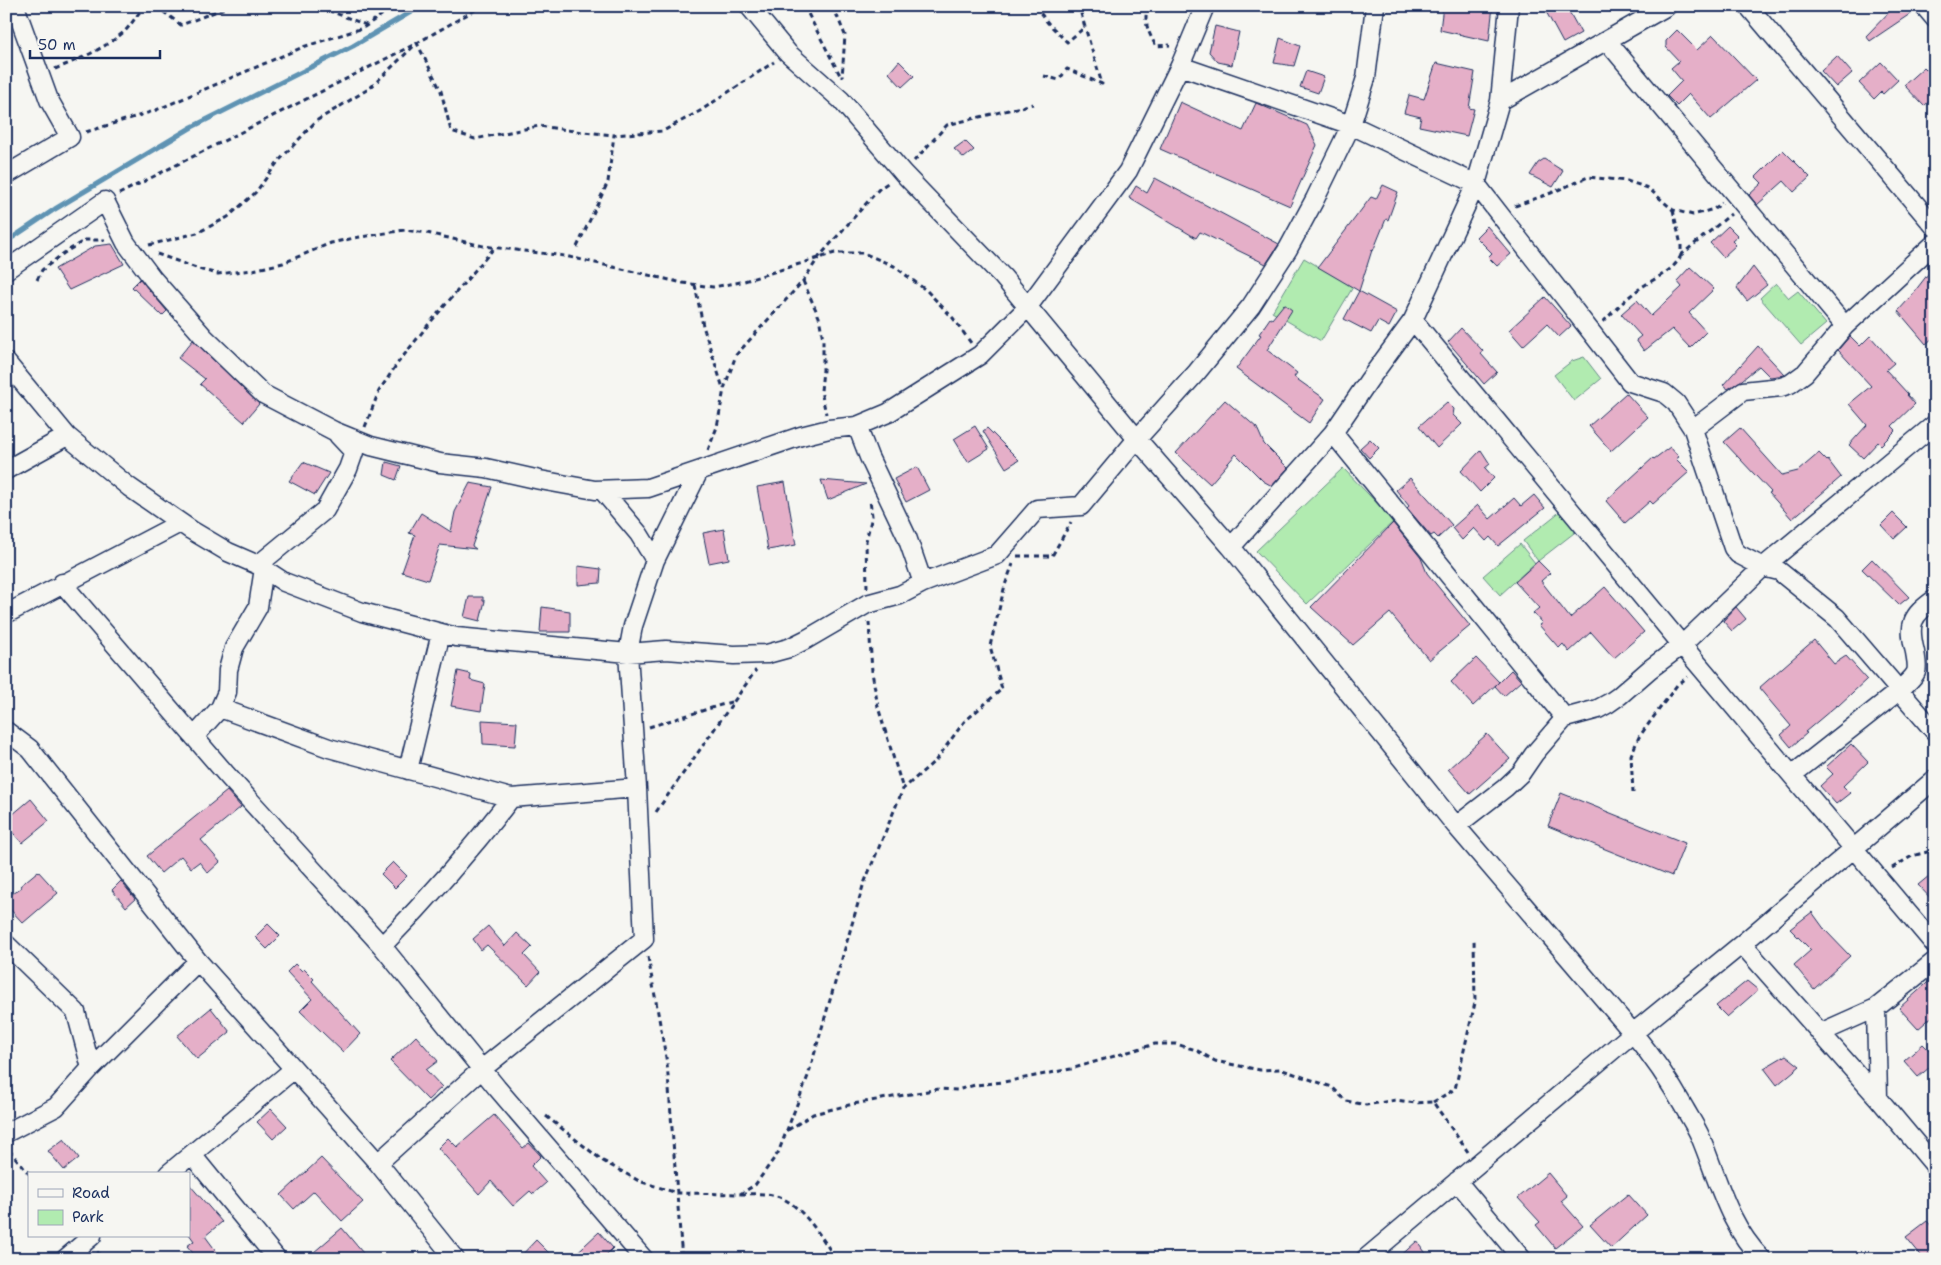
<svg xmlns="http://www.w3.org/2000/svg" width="1941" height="1265" font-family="'Shantell Sans',sans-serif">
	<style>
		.built { fill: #f1e1e5 }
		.green { fill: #b1ebb0; stroke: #668d87 }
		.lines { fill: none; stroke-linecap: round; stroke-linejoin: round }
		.stream { stroke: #5e93b3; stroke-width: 5 }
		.building { fill: #e5afc8; stroke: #1b2f5e }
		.street-casing { stroke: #1b2f5e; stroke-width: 21 }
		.path { stroke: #1b2f5e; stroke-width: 3; stroke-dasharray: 5 4; stroke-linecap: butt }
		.street { stroke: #f6f6f2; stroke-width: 18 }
	</style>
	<rect width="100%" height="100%" fill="#f6f6f2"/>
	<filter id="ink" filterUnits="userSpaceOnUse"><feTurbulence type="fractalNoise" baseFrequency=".02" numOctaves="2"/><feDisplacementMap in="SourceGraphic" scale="10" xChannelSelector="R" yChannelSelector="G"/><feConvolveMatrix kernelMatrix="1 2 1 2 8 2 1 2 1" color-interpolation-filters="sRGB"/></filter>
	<g filter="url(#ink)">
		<path class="built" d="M86,1243L99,1259H68Z"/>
		<path class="green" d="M1304,258L1353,287L1321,341L1272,312Z
			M1776,283L1789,298L1798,291L1826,324L1801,345L1760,298Z
			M1584,357L1601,379L1574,401L1554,375L1572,361Z
			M1343,468L1394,521L1307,604L1256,551Z
			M1567,506L1583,526L1538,561L1523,541Z
			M1520,544L1535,563L1500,595L1483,576Z"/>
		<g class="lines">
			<path class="stream" d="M6,242L55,209L192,127L353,46L421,6"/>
		</g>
		<path class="building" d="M1443,6H1493L1489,41L1440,30Z
			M1543,6H1566L1581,33L1563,43Z
			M1895,6H1903L1910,14L1870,41L1866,36Z
			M1215,26L1239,32L1232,65L1218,62L1209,52Z
			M1677,30L1697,50L1713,35L1756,80L1711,119L1689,94L1677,106L1667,96L1682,81L1671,68L1679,61L1666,47V41Z
			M1280,38L1300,46L1294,66L1274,63Z
			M1837,56L1852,73L1836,87L1821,71Z
			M899,61L914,76L902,87L889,73Z
			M1881,62L1898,80L1883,94L1881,92L1874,99L1859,83Z
			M1436,63L1475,72L1469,108L1474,109L1467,136L1419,126L1421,117L1404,113L1409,95L1424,99Z
			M1935,65V96L1924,106L1904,85L1924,67L1928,71Z
			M1306,71L1324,77L1318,93L1300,87Z
			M1180,102L1243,131L1256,103L1307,125L1317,145L1290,206L1160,149Z
			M965,141L974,150L964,158L954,149Z
			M1783,150L1810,177L1794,192L1784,181L1757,205L1749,195L1762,183L1756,177Z
			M1544,159L1563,171L1553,187L1530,175L1538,163Z
			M1155,178L1279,244L1266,264L1200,232L1196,238L1129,198L1136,186L1147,193Z
			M1383,185L1398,192L1388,220L1386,219L1373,251L1372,250L1359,291L1318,267L1371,197L1376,199Z
			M1487,226L1511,254L1497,266L1488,257L1492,253L1476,237Z
			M1728,226L1738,236L1732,241L1736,245L1723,257L1710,243Z
			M112,244L124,264L69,290L55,269L95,246Z
			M1935,265V336L1926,344L1898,311L1908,300Z
			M1690,267L1714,289L1689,313L1706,332L1690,348L1672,329L1644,351L1636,340L1641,336L1621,314L1637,300L1651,316L1682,287L1677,281Z
			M1753,267L1767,285L1747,301L1737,288Z
			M140,279L167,311L162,316L132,287Z
			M1359,291L1397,312L1389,327L1378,321L1371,333L1344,319Z
			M1545,297L1571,326L1559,337L1547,324L1523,346L1509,330Z
			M1284,304L1292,310L1267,350L1297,373L1294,377L1325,399L1309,423L1236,369L1261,335L1259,334L1270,318L1272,319Z
			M1461,328L1483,351L1481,354L1497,372L1484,384L1448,342Z
			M1850,336L1860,346L1870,336L1894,363L1886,370L1908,394L1907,395L1915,404L1892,426L1896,430L1881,445L1878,442L1863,458L1849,445L1867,425L1849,404L1871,386L1838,350Z
			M193,340L259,404L244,422L200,384L205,379L178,358Z
			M1758,346L1785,375L1770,377L1759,366L1742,380L1728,389L1723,385Z
			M1626,393L1648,417L1611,451L1589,426Z
			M1225,400L1257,428L1264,444L1288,468L1272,486L1263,481L1236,454L1210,484L1176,453Z
			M1447,402L1454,409L1453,415L1462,424L1437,448L1419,426Z
			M975,426L989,449L968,462L954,439Z
			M987,428L1019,460L1006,468L983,431Z
			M1740,428L1782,475L1798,471L1819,453L1827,461L1828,460L1841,477L1792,519L1769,493L1771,492L1724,442Z
			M1370,439L1379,448L1369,458L1360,448Z
			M1670,447L1679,457L1676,459L1689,472L1653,504L1650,501L1625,523L1606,501L1653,458L1654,459Z
			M1481,450L1490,464L1485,468L1494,478L1480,492L1461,471Z
			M303,462L329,473L315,495L289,481Z
			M386,462L401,466L396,480L384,475Z
			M917,467L929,490L906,502L894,479Z
			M1410,478L1452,525L1438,538L1434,534L1431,536L1407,508L1409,506L1396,490Z
			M821,480L866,484L828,500Z
			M785,482L796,545L768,550L757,487Z
			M470,483L492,487L472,546L476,549L440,545L428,580L402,572L415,535L409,533L421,513L451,532L455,512Z
			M1534,495L1545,508L1498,546L1490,537L1486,541L1474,528L1462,540L1452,528L1478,505L1490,519L1514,498L1521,506Z
			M1893,513L1907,527L1894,539L1881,525Z
			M1393,523L1421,558L1427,573L1470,626L1429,660L1390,613L1353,645L1311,607Z
			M724,529L729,559L709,563L703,533Z
			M1872,559L1909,597L1899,605L1862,569Z
			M1538,561L1550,573L1541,581L1570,618L1605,587L1644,632L1614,658L1591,632L1569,652L1563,644L1559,648L1539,625L1542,623L1533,613L1539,608L1515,582Z
			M578,566L601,569L600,583L578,585Z
			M469,597H483V601H485L480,621L464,617Z
			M542,607L570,611V632H540Z
			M1736,607L1746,619L1732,631L1723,621Z
			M1814,640L1834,664L1846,656L1867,679L1838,706L1837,705L1805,732L1807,733L1791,747L1781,735L1791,726L1759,688Z
			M1476,658L1499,682L1473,706L1451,682Z
			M1511,670L1521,681L1504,696L1495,686Z
			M458,671L471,674L470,680L485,684L481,711L451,706Z
			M482,720L517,722L515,746L483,744Z
			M1487,734L1510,759L1470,794L1448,769Z
			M1851,744L1868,762L1843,786L1850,793L1836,804L1820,786L1833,774L1826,767Z
			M227,791L241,807L201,840L220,862L208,873L199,862L191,868L181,856L161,873L147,856Z
			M1561,793L1685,843L1672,876L1548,826Z
			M31,799L49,821L22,843L6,825V820Z
			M393,862L407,876L395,888L381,874Z
			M38,871L58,893L23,923L6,905V898L22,887L20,886Z
			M1935,871V903L1918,885Z
			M121,881L135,899L126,907L112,890Z
			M1812,912L1825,930L1850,956L1814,989L1794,965L1811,950L1790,929Z
			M268,924L280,936L267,949L255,937Z
			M488,926L505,946L517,933L532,947L524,955L540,972L528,985L487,945L481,950L473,939Z
			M295,964L302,971L304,969L314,979L312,981L360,1034L343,1052L300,1011L312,999L287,972Z
			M1935,976V1014L1918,1029L1899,1008Z
			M1747,981L1758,990L1727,1017L1716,1006Z
			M211,1008L230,1032L197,1059L177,1036Z
			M416,1036L438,1061L426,1070L442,1087L428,1100L390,1061Z
			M1923,1044L1935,1056V1063L1918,1077L1904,1061Z
			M1786,1055L1800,1066L1777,1085L1764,1068Z
			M271,1109L287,1126L273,1139L257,1122Z
			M494,1115L523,1148L529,1143L541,1156L531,1166L546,1183L533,1194L530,1191L513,1206L491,1181L479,1194L438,1148L448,1138L457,1147Z
			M64,1139L79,1158L64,1170L48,1151Z
			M321,1158L363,1202L342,1221L314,1191L294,1209L281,1195Z
			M1548,1173L1567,1196L1561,1201L1583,1226L1555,1248L1536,1225L1540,1222L1518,1198Z
			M189,1184L222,1222L205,1236L222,1259H198L187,1246L194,1241L189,1234Z
			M1628,1194L1647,1215L1611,1248L1590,1225Z
			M1927,1221L1935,1230V1249L1924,1259L1906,1237Z
			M342,1228L368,1259H306Z
			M599,1232L613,1248L602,1259H570Z
			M536,1240L555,1259H518Z
			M1417,1241L1430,1259H1397Z"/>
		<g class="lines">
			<g class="street-casing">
				<path id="street" d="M749,6L788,53L841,100L903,173L1003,277L1137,439L1231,547L1456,826L1633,1033C1653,1057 1670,1082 1685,1109C1690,1118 1696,1127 1700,1136C1718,1179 1728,1225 1762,1259
					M1748,6L1935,227
					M1924,6L1935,19
					M1607,41L1845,326
					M1180,66L1351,125L1476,184L1630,382L1664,393L1676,403L1693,429L1733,548L1738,554L1763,567L1779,571L1837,618L1935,732
					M1500,101L1667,6
					M6,175L70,137L49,100L15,6
					M6,270L105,201L126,243L153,279L204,337L263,394L334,431L371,446L440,463L486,468L540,480L595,490L648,488L801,436L829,429L857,426L888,413L980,355L1027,308L1128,171L1180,66L1205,6
					M1413,320L1682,645L1935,945
					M6,362L67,436L129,487L191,530L228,552L258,565L284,582L362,612L456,637L628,653L666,650L734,655L767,654L789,648L807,639L867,604L900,595L923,583L997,555L1037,509L1081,506L1137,439L1197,372L1251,306L1288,249L1315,199L1351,125L1366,78L1375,6
					M857,426L869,457L907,537L923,583
					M1693,429L1743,391L1781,387L1790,384L1805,373L1845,326L1935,243
					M1333,433L1565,718
					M6,470L67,436
					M602,490L639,534L655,560
					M1231,547L1333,433L1369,380L1413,320L1476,184L1500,101L1509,6
					M258,565L325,510L348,469L354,452L338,435
					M62,583L226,774L382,946L497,1088L644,1259
					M6,614L180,523
					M220,708L329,748L511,798L637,788
					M6,731L30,749L198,961L378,1163L455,1259
					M194,737L220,708L227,692L228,670L234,648L258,607L264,568
					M408,770L441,633
					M1792,775L1900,690C1905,684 1913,679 1916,672C1918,666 1916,659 1915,652C1908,624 1911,616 1935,599
					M1456,826L1505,788L1521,773L1534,754L1565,718L1598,709L1609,703L1619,696L1650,669L1682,645L1763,567L1935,424
					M6,944L76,1012L91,1068
					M1742,944L1878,1098L1935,1166
					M382,946C428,899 471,850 511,798
					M1876,1008L1878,1098
					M1820,1033L1876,1008L1935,961
					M6,1133L56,1107L91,1068L198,961
					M192,1155L277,1259
					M378,1163L482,1069L644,939L637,788L628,653L633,626L655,560L699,471
					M168,1174L294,1069
					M1457,1181L1522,1259
					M65,1259L92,1236
					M1365,1259L1633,1033L1742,944L1935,779"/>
			</g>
			<path class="path" d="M156,6L181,25L230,6
				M311,6L325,9L366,25
				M804,6L841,77
				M833,6L845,35L842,78
				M1035,6L1048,23L1067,42L1085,27L1079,7L1080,6
				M1148,6C1143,21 1148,32 1156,46L1170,45
				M55,69C78,60 106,48 125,31C132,24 137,14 145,6
				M1044,76L1059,80L1067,69L1102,84L1085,27
				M86,132L154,111L303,47L363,28L394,6
				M914,161L947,125L1033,104
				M119,194L417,43L482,6
				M1515,206L1551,193L1588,177L1627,181L1648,188L1673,210L1693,215L1714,209L1722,203
				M1673,210L1681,245V255L1731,214
				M149,245L197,233L228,217L256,192L277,163L316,121L370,88L417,43L441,91L451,131L475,139L539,126L574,131L614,135
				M577,247L608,182L614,135L663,131L700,111L774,62
				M157,254L202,270L218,274L253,270L283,263L331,243L354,238L405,230L427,233L483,246L565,256L683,283L713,287L741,282L835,253H863L894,266L927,291L953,318L971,343
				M37,280L42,270L64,253L85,240H105
				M803,281L819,317L823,339V370L821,391L826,414
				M695,285L703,326L723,388
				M1603,322C1616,309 1629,295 1645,285C1657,277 1675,270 1681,255
				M365,427L379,391L397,364L428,325L495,247
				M708,450L717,427L724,389L736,355L803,281L819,257L879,189L889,182
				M1017,556H1052L1071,522
				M867,588L866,541L872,516L870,500
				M869,622L872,672L878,707L903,789
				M649,727L734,701
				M1633,793L1631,755L1639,737L1677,685L1688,677
				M656,812L756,670
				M1892,868L1912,856L1935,850
				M648,957L667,1063L682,1259
				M1433,1102L1455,1089L1475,1003L1474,937
				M546,1116L603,1161L639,1181L677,1193L740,1194L755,1185L778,1153L808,1076L863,886L903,789L936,760L964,722L1002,689L990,646L1005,585L1013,564
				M788,1130L813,1114L853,1104L939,1089L957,1090L975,1085L1004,1082L1071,1069L1155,1044H1176L1196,1050L1215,1061L1260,1070L1280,1069L1332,1087L1346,1101L1366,1105L1396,1100L1415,1103L1433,1102L1468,1152
				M9,1150L29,1174
				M741,1194C751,1194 762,1193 772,1195C800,1200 821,1237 836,1259
				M97,1252L103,1259"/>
			<use href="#street" class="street"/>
		</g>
	</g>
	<rect width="1941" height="1265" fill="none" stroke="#f6f6f2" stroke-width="25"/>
	<rect x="12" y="12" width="1916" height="1240" fill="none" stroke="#1b2f5e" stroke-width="2" filter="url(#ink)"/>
	<rect x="28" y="1172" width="162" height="65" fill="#f6f6f2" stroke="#9ea6b7"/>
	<rect x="38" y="1189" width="25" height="8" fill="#f6f6f2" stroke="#9ea6b7"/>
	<text x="72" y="1198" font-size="15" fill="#1b2f5e">Road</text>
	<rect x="38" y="1210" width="25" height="15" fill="#b1ebb0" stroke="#9ea6b7"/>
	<text x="72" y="1222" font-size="15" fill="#1b2f5e">Park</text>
	<path d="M30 50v8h130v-8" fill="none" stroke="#1b2f5e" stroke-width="2.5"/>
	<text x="38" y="50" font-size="15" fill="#1b2f5e" stroke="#f6f6f2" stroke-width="4" paint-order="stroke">50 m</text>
</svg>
